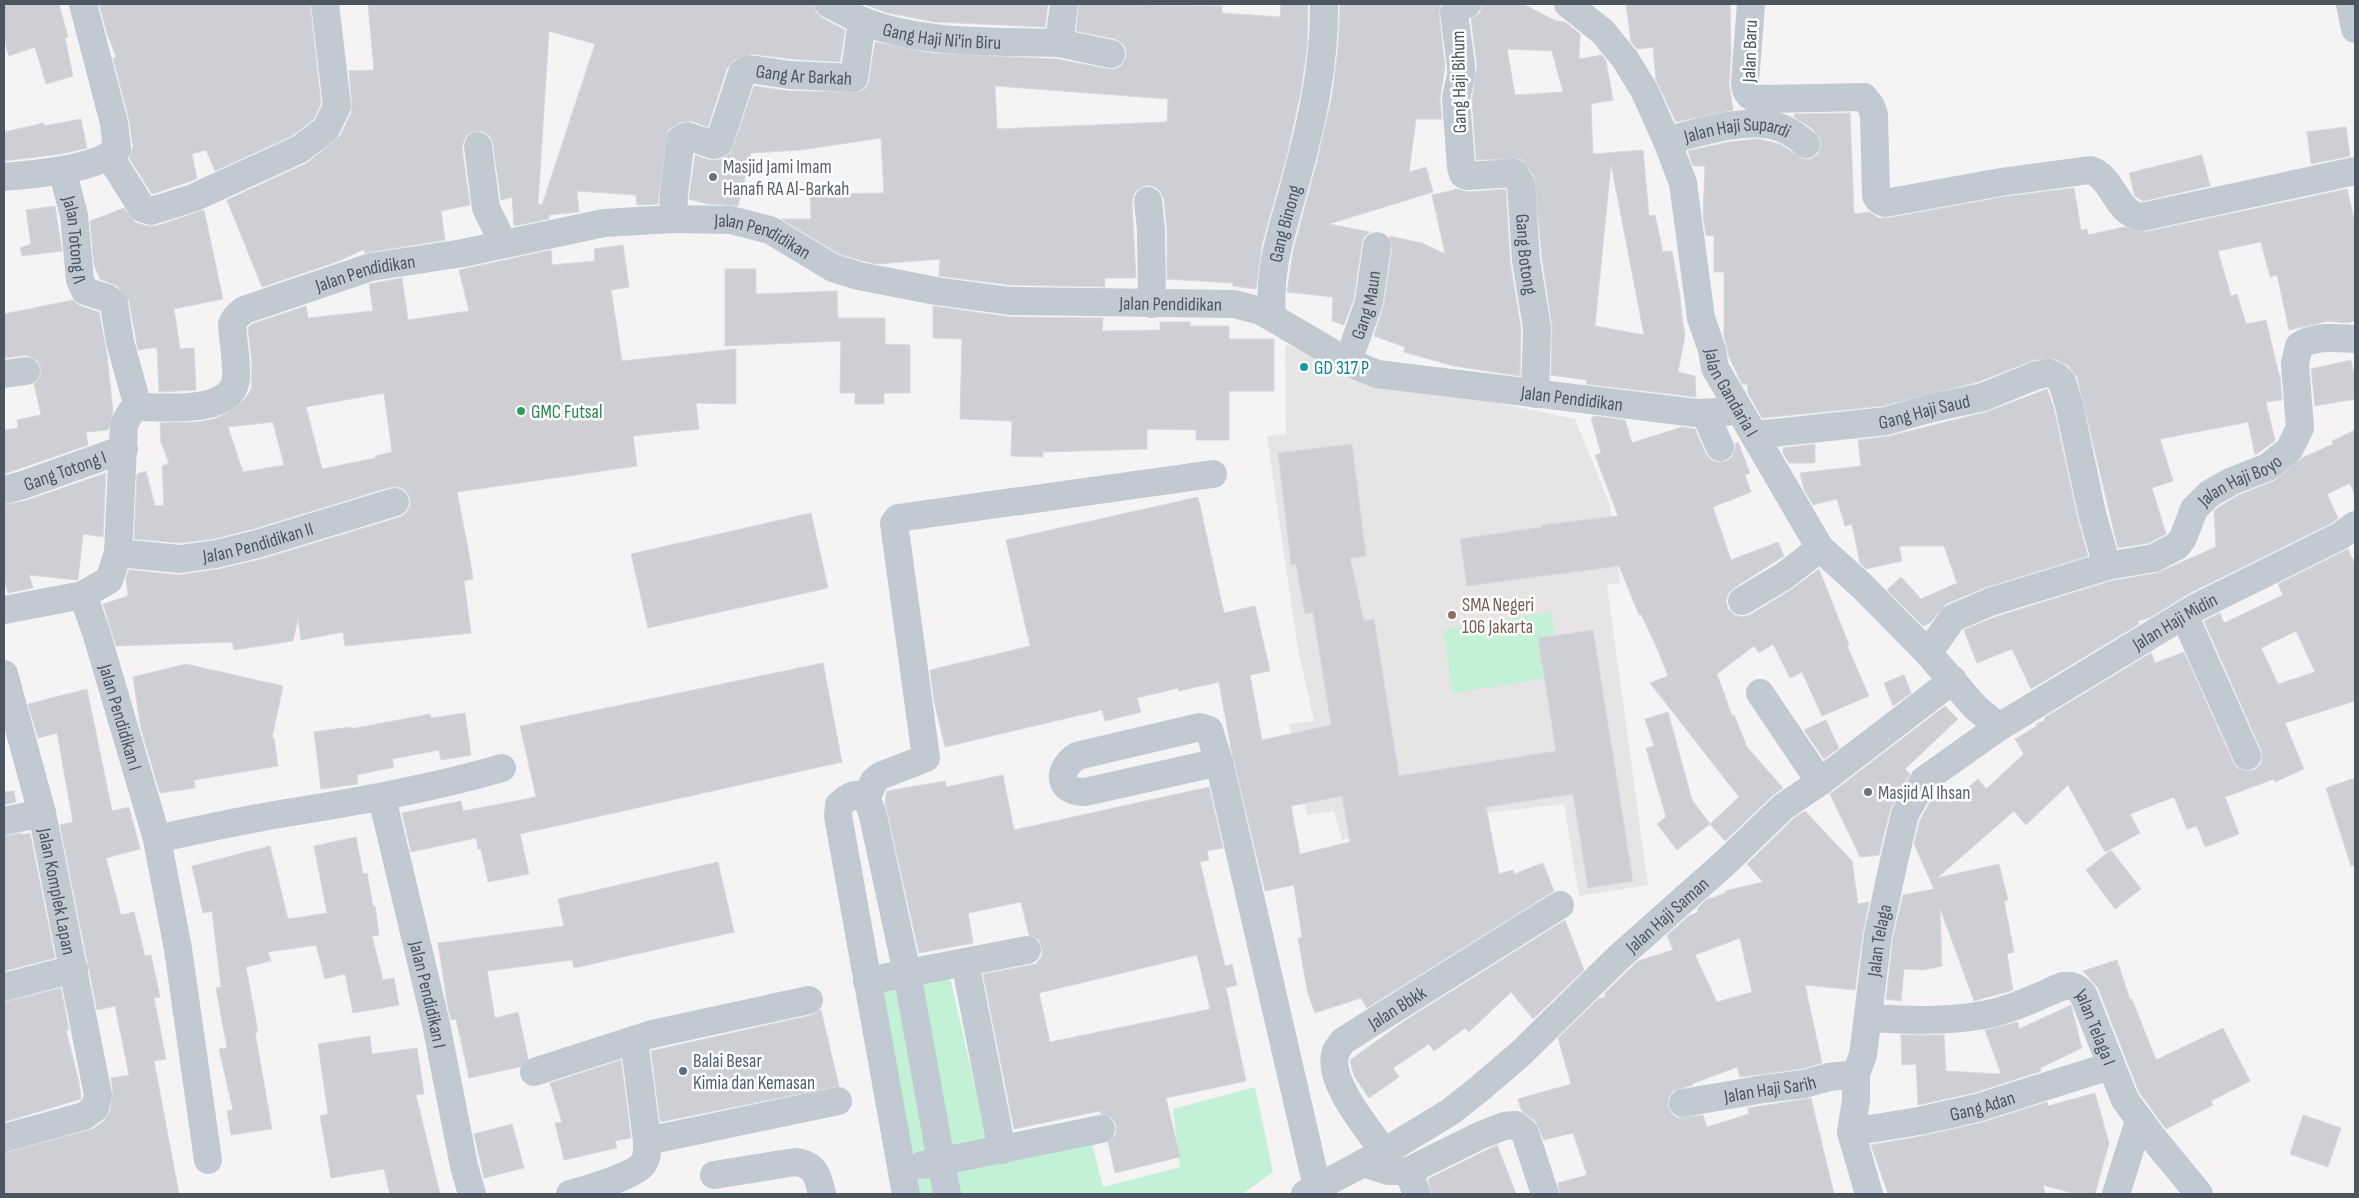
<svg xmlns="http://www.w3.org/2000/svg" width="2359" height="1198" font-family="'Sofia Sans Condensed',sans-serif">
	<style>
		.education { fill: #e6e4e5 }
		.green { fill: #c3f1d5 }
		.building { fill: #cdcfd5; stroke: #d7d9de; fill-rule: evenodd }
		.lines { fill: none; stroke-linecap: round; stroke-linejoin: round }
		.minor { stroke: #c1cad2; stroke-width: 28 }
		.worship-dot { fill: #6b7280; stroke: #fff; stroke-width: 2 }
		.culture-dot { fill: #0f9aa8; stroke: #fff; stroke-width: 2 }
		.leisure-dot { fill: #2e9e5b; stroke: #fff; stroke-width: 2 }
		.education-dot { fill: #8d6e63; stroke: #fff; stroke-width: 2 }
		.service-dot { fill: #5c6f8a; stroke: #fff; stroke-width: 2 }
		.labels { text-anchor: middle; stroke-width: 5; stroke-linejoin: round; paint-order: stroke }
		.street-label { font-size: 19px; fill: #4a5661; stroke: #fff }
		.worship-label { font-size: 19px; fill: #5b616d; stroke: #fff; text-anchor: start }
		.culture-label { font-size: 19px; fill: #0d838f; stroke: #fff; text-anchor: start }
		.leisure-label { font-size: 19px; fill: #27864d; stroke: #fff; text-anchor: start }
		.education-label { font-size: 19px; fill: #785e54; stroke: #fff; text-anchor: start }
		.service-label { font-size: 19px; fill: #4e5e75; stroke: #fff; text-anchor: start }
	</style>
	<rect width="100%" height="100%" fill="#f5f3f3"/>
	<path class="education" d="M1285,345L1300,349L1337,369L1575,419L1610,505L1620,583L1607,585L1648,885L1579,896L1564,804L1450,817L1342,840L1334,811L1307,815L1289,724L1314,721L1297,644L1267,436L1286,434Z"/>
	<path class="green" d="M1551,612L1561,676L1453,693L1443,630Z
		M946,960L988,1144L1088,1128L1103,1187L1180,1167L1173,1109L1255,1087L1273,1172L1242,1194H903L872,972Z"/>
	<path class="building" d="M4,4H59L68,37L65,38L73,76L46,84L35,47L9,56L4,40Z
		M99,4H310L321,103L314,119L292,136L215,171L206,150L192,154L197,179L152,194L129,158L133,147L129,119L113,58L116,57L107,33Z
		M368,4H814L816,12L822,18L845,30L840,62L792,59L751,54L734,60L727,68L708,127L692,121L681,122L668,130L658,204L637,205L636,195L577,191L579,212L549,215V219L514,226L512,197L501,200L493,144L490,136L484,132L476,131L468,134L464,140L462,148L470,205L441,211L445,240L365,253L364,249L339,261L262,287L227,200L307,163L340,136L351,113L352,105L349,71L374,70ZM549,31L595,44L542,205L538,204Z
		M863,4H1048L1045,27L935,22L888,13Z
		M1079,4L1222,6V13L1280,17L1281,4H1308L1307,47L1301,90L1287,155L1262,244L1256,289L1233,286V283L1167,279V230L1164,199L1160,191L1155,187L1147,185L1138,189L1134,194L1132,202L1136,278H1105V287L1011,285L939,276L940,259L877,264L863,261L839,254L781,219H811L810,194L884,193L881,138L801,150L751,153L738,206L708,204L689,199L695,155L709,160H719L731,153L754,86L789,91L860,92L866,88L869,81L875,42L931,53L1057,59L1108,69H1116L1122,65L1126,58V49L1122,43L1115,39L1076,31ZM995,86L1168,99L1167,122L997,129Z
		M1340,4H1441L1439,15L1445,66L1440,99L1442,119H1416L1409,172L1426,167L1433,192L1329,224L1370,232L1364,237L1362,243L1354,298L1344,325L1332,321L1333,297L1287,292L1293,251L1317,162L1332,96L1338,49Z
		M1482,4H1523L1556,21L1565,22L1580,34L1579,59L1602,55L1606,61L1613,100L1591,104L1593,154L1643,150L1649,216L1655,215L1663,252L1672,251L1680,296L1682,318L1685,335L1678,372L1695,376L1696,397L1586,384L1587,380L1551,375L1552,326L1542,258L1534,176L1521,159L1476,160L1472,99L1477,65L1471,19L1480,13ZM1507,49L1552,51L1563,92L1515,95ZM1611,164L1644,335L1595,326Z
		M1626,4H1730L1731,55L1729,83L1733,110L1676,122L1656,80L1653,47L1637,49L1631,42Z
		M1850,113L1854,214L1869,212L1879,218H1888L2003,197L2074,188L2081,230L2087,229L2088,235L2124,227L2145,232L2347,189L2355,223V321L2347,323L2328,321L2289,330L2277,275L2270,277L2261,242L2218,251L2231,296L2237,294L2246,324L2266,320L2279,375H2280L2282,400L2266,402L2275,441L2255,455L2248,422L2160,439L2173,481L2152,488L2166,534L2149,543L2118,548L2077,377L2067,365L2055,359L2034,360L1978,382L1883,406L1762,418L1748,393L1747,384H1742L1729,357L1724,336V272H1714V236L1706,235L1703,216L1705,166H1693L1688,151L1729,142L1758,139L1780,144L1803,159H1811L1818,154L1821,146L1820,138L1811,128L1794,117V114Z
		M81,119L87,148L61,154L4,161V132L44,123V126Z
		M2346,127L2350,156L2311,164L2307,132Z
		M2202,155L2210,186L2143,201L2135,196L2129,173Z
		M1458,189L1468,192L1506,189L1510,261L1521,329L1520,376L1454,366L1404,352L1405,347L1374,336L1384,304L1392,248L1389,236L1422,243L1445,254L1432,195Z
		M55,206L62,251L22,256L20,248L31,244L26,210Z
		M124,208L136,223L147,226H156L204,210L223,299L174,309L180,349L194,348L196,390L159,392L157,347L138,350L129,301L117,286L100,279L94,265L90,221Z
		M623,245L629,287L611,290L622,361L736,349V404L696,403L699,429L633,436L637,466L457,492L468,548L473,579L464,581L471,633L345,646L343,632L301,640L298,618L293,641L234,650L232,642L116,646L103,604L128,596L126,578L129,570L179,575L220,569L262,559L400,517L406,513L410,506V498L406,491L399,487H391L253,529L213,539L180,543L134,539L137,474L146,471L155,506L164,505L162,466L169,463L161,442L160,423L197,422L214,419L229,412L243,401L251,390L252,364L248,328L252,324L306,306L308,318L373,311L369,284L402,278L408,320L469,311L459,270L551,250L552,265L595,261L594,249ZM384,393L392,452L375,456L376,458L322,469L306,407ZM273,422L284,465L243,472L228,427Z
		M725,269H756V294L837,291L838,318H885V344L910,345V393H884V404H855V393H840L841,341L725,346Z
		M73,300L80,306L99,312L107,355L113,412L108,430L86,432L88,445L4,474V430L18,428L17,420L41,415L34,384L40,377L41,369L38,361L27,355L4,358V314Z
		M933,306L1010,317L1103,318L1102,331L1160,330V322H1190V326H1229V339H1274V391H1229V440H1196V430L1147,429V449L1043,452V457L1011,456L1012,421L960,419L962,339L933,338Z
		M2351,360L2355,379V399L2315,406L2311,369Z
		M2047,389L2054,409L2077,516L2088,556L1984,588L1946,604L1930,623L1923,626L1887,590L1901,577L1921,599L1957,583L1944,546H1899L1902,561L1866,569L1860,563L1852,524L1845,526L1837,499L1813,505L1804,490L1800,473L1861,466L1858,440L1890,436L1986,412Z
		M1595,416L1625,420L1632,443L1682,427L1695,429L1706,454L1711,460L1718,462L1726,461L1732,457L1735,449V444L1738,442L1750,473L1745,475L1751,492L1713,507L1731,560L1778,542L1784,556L1734,588L1728,594L1726,601L1728,609L1735,615L1742,617L1750,615L1792,589L1819,569L1849,645L1847,646L1869,696L1822,716L1802,672L1790,678L1773,644L1759,653L1754,646L1717,674L1732,716L1734,715L1747,747L1783,788L1772,796L1725,841L1710,824L1739,797L1650,683L1668,676L1657,648L1641,614L1639,615L1619,566L1467,586L1460,539L1542,527V525L1618,516L1595,455L1601,453L1591,418Z
		M2355,430V496L2350,483L2327,494L2338,518L2332,523L2190,593L2151,617L2138,621L2139,624L2031,689L2012,649L1977,663L1964,630L1995,617L2111,581L2157,573L2216,547L2214,511L2219,507L2239,495L2274,481L2302,458L2333,444L2332,441Z
		M1352,444L1366,556L1350,558L1364,621L1374,619L1399,776L1556,751L1538,638L1593,630L1633,881L1588,888L1573,794L1486,807L1499,874L1513,870L1514,874L1543,863L1554,891L1367,1008L1361,998L1315,1013L1308,994L1298,938L1302,937L1294,885L1265,891L1231,749L1219,682L1179,691L1178,688L1137,698L1141,712L1105,721L1102,710L945,747L934,701L930,670L1030,646L1006,540L1198,497L1224,613L1255,606L1270,671L1250,675L1262,740L1331,725L1313,612L1305,614L1296,564L1291,565L1278,453ZM1342,796L1350,842L1300,854L1291,806Z
		M1815,444V463H1789L1783,453V448Z
		M106,473L103,537L83,534L78,580L29,575L33,588L8,593L4,579V505L28,500Z
		M811,513L828,588L648,628L631,554Z
		M2348,549L2355,565V701L2285,723L2304,769L2275,782L2274,779L2225,797L2239,834L2205,847L2197,826L2187,829L2174,797L2130,814L2140,833L2105,852L2068,785L2026,825L2014,811L1937,878L1999,864L2008,900L2004,901L2014,952L2007,954L2013,990L1974,1001L1940,908L1942,966L1923,970L1904,969L1901,1001L1886,999L1893,938L1903,895L1934,889L1914,844L1920,820L1932,798L1933,800L1946,794L1950,803L1978,779L1986,789L2024,754L2015,739L2037,726L2036,724L2045,720L2044,718L2151,653L2155,663L2184,652L2233,762L2237,768L2245,771L2254,770L2260,765L2262,758L2261,750L2204,621L2220,613L2224,623L2283,595L2278,584ZM2296,631L2315,672L2278,684L2261,648Z
		M823,663L842,762L520,834L529,874L488,882L481,849H478L476,838L411,852L402,813L461,801L463,811L536,797L520,726Z
		M186,664L283,686L272,738H274L278,766L194,780L195,788L160,793L141,729L133,677Z
		M1904,675L1911,693L1893,706L1884,683Z
		M87,689L112,811L129,807L140,849L106,858L121,915L134,912L145,956L151,955L160,997L154,998L166,1059L154,1061L179,1194H4V1153L93,1129L104,1121L110,1112L113,1092L111,1078L129,1075L115,1006L97,1010L60,825L73,822L57,733L38,738L28,704Z
		M1945,706L1958,719L1905,769L1910,774L1890,810L1879,855L1860,857L1830,794Z
		M1668,712L1692,800L1710,824L1677,850L1657,824L1666,817L1646,748L1654,746L1645,719Z
		M465,713L471,755L441,760L439,750L392,759L394,767L357,775L358,784L321,789L314,732L351,727V729L430,714L431,718Z
		M1826,720L1839,748L1824,759L1804,730Z
		M1003,775L1014,830L1209,787L1223,848L1207,851L1209,860L1200,862L1225,966L1232,964L1237,985L1226,988L1246,1081L1166,1098L1180,1157L1115,1173L1108,1142L1116,1134V1125L1112,1118L1101,1114L1100,1111L1014,1129L983,974L1036,964L1042,956V948L1039,940L1029,935L1021,902L968,913L973,943L919,953L885,802L887,791L945,781L946,787ZM1197,955L1210,1009L1050,1042L1039,993Z
		M2355,778V865L2351,866L2326,788Z
		M14,791L16,802L4,805V792Z
		M1805,811L1852,861L1858,904L1869,902L1863,933L1855,990L1805,985L1822,1063L1801,1069L1740,1077L1737,1067L1692,1084L1693,1085L1673,1091L1669,1097L1668,1105L1671,1113L1678,1118L1703,1115L1707,1127L1749,1114L1748,1108L1811,1098L1834,1194H1560L1558,1183L1587,1175L1573,1133L1544,1140L1536,1122L1521,1110L1518,1099L1571,1084L1558,1038L1598,999L1605,997V993L1638,961L1673,950L1667,935L1689,916L1698,912L1697,909L1706,900L1726,893L1725,891L1763,882L1747,864L1793,819ZM1740,938L1752,992L1717,1002L1695,955Z
		M22,833V835L30,833L55,958L4,971V836Z
		M356,837L363,874L367,873L373,906H375L379,935L372,936L383,980L394,978L399,1005L353,1013L345,974L325,979L316,945L268,952L271,961L246,967L258,1032H255L272,1129L231,1135L227,1111L233,1110L219,1049L227,1048L216,988L221,987L212,911L203,913L192,866L270,846L288,919L327,913L314,846Z
		M2111,850L2141,889L2115,909L2086,870Z
		M718,862L734,932L574,968L572,960L487,971L495,1018L518,1012L528,1058L520,1067L469,1078L456,1019L451,1020L448,1008L438,943L564,926L558,899Z
		M1565,920L1584,970L1533,1019L1511,992L1469,1032L1465,1028L1434,1051L1429,1044L1393,1068L1399,1077L1369,1098L1354,1076L1350,1060L1406,1020Z
		M2117,960L2130,1000L2132,999L2156,1060L2223,1028L2250,1081L2211,1101L2213,1105L2166,1129L2139,1092L2098,988L2083,971Z
		M61,988L69,1030H66L79,1082L81,1099L4,1122V1002Z
		M2071,1005L2082,1048L2040,1068L2041,1071L1973,1093L1918,1105L1916,1064L1902,1065L1901,1035H1944L1946,1071L2001,1074L1985,1030L2018,1022L2019,1029Z
		M821,1010L839,1086L660,1122L651,1051L812,1015Z
		M370,1036L372,1054L417,1048L424,1094L416,1095L440,1194H390L384,1169L331,1178L320,1116L328,1114L318,1044Z
		M621,1060L631,1138L615,1141L617,1148L564,1160L555,1123L562,1122L550,1083Z
		M2095,1093L2109,1143L2095,1194H2076L2043,1185L2045,1194H1888L1871,1145L1922,1136L1980,1123L2047,1102L2048,1106Z
		M2303,1115L2341,1128L2328,1167L2290,1154Z
		M512,1124L524,1168L484,1178L474,1134Z
		M1497,1145L1516,1194H1432L1428,1179Z"/>
	<g class="lines">
		<g class="minor">
			<path id="s1" d="M829,4C840,9 850,15 860,20C921,45 994,41 1059,43"/>
			<path d="M1064,4L1059,43L1111,54"/>
			<path id="s2" d="M1467,4L1457,8L1454,13L1461,65V75L1456,98L1461,167L1463,174L1467,176L1514,173L1521,184L1526,260L1537,328L1535,394"/>
			<path id="s3" d="M1568,4L1603,32L1625,59L1644,90L1667,141L1683,183L1701,318L1712,350L1715,368L1820,548L1862,586L1928,653L1975,707L1999,727"/>
			<path d="M1751,4L1745,82C1745,93 1750,98 1760,99L1864,97L1871,106L1874,115L1876,196L1880,201L1885,203L2001,182L2090,170C2114,177 2115,214 2142,217L2355,171"/>
			<path d="M2350,4L2355,29"/>
			<path id="s4" d="M1667,141C1699,132 1755,114 1786,130C1793,133 1800,139 1806,144"/>
			<path d="M478,146L486,208L503,243"/>
			<path d="M110,157L142,208L151,211L193,198L300,149L326,129L337,106L325,4"/>
			<path id="s5" d="M62,170L74,215L80,280L85,291L107,298L114,304L120,342L138,407"/>
			<path d="M4,177C33,174 97,170 117,149L114,123L83,4"/>
			<path d="M1148,201L1151,230L1152,304"/>
			<path id="s6" d="M673,219L674,193L681,139L687,136L714,145L719,143L742,73L749,69L790,75L854,78L862,21"/>
			<path id="s7" d="M1272,317C1268,264 1283,230 1296,180C1312,123 1325,63 1324,4"/>
			<path id="s8" d="M1348,362L1369,302L1377,246"/>
			<path d="M4,374L26,371"/>
			<path d="M1705,413L1720,447"/>
			<path id="s9" d="M1754,435L1886,421L1932,408L1983,397L2037,375L2049,373L2056,376L2062,382L2069,405L2092,513L2107,566"/>
			<path id="s10" d="M4,490L23,485L124,449"/>
			<path id="s11" d="M118,553L180,559L216,554L257,544L395,502"/>
			<path id="s12" d="M83,595L96,632L157,839L178,949L208,1160"/>
			<path d="M1742,601L1784,576L1820,548"/>
			<path id="s13" d="M4,610L83,595L109,580L118,553L124,424L131,412L138,407C164,407 233,415 236,378C237,361 233,342 232,324L236,317L244,310L371,267L463,253L604,223L673,219L731,220L770,230L833,268L859,276L936,291L1010,301L1234,304L1261,311L1348,362L1377,374L1696,413L1739,411"/>
			<path d="M2184,615L2247,756"/>
			<path id="s14" d="M1928,653L1953,618L1990,602L2107,566L2154,558L2177,546L2183,538L2194,509L2209,494L2232,481L2268,467L2289,450L2300,428L2295,364L2299,346C2315,335 2336,338 2355,339"/>
			<path id="s15" d="M4,674L42,813L98,1095L95,1108L84,1116L4,1138"/>
			<path d="M1760,693L1820,782"/>
			<path d="M1219,762L1085,792C1058,792 1056,770 1077,756L1200,727L1209,730L1219,762L1317,1187"/>
			<path id="s16" d="M382,798L436,1024L464,1166L472,1194"/>
			<path d="M866,799L874,781L880,776L926,758L894,523L898,518L1213,474"/>
			<path d="M4,821L42,813"/>
			<path d="M157,839C198,830 239,821 280,814C355,802 429,789 502,768"/>
			<path d="M965,962L1002,1150"/>
			<path d="M867,981L1027,950"/>
			<path d="M4,987L74,969"/>
			<path id="s17" d="M1868,1018C1906,1020 1945,1022 1983,1015C2011,1010 2037,997 2063,986C2072,985 2077,987 2083,994L2125,1100L2153,1138L2199,1194"/>
			<path d="M534,1072L652,1034L809,1000"/>
			<path id="s18" d="M1683,1103L1764,1089L1804,1084L1829,1077L1856,1074"/>
			<path id="s19" d="M1851,1132L1919,1121L1977,1108L2110,1066"/>
			<path d="M647,1141L838,1101"/>
			<path id="s20" d="M1384,1152C1369,1130 1325,1080 1336,1051C1338,1048 1341,1044 1343,1041L1560,905"/>
			<path d="M1363,1163L1388,1171H1408L1481,1135L1504,1126L1516,1125L1525,1133L1545,1194"/>
			<path d="M923,1165L1101,1129"/>
			<path d="M1408,1171L1417,1194"/>
			<path d="M714,1175L795,1162C815,1164 818,1176 822,1194"/>
			<path d="M570,1194C585,1190 634,1176 643,1164C648,1157 647,1149 647,1141L634,1040"/>
			<path d="M906,1194L838,816L839,805C857,787 867,794 873,816L907,973L947,1194"/>
			<path id="s21" d="M1305,1194L1384,1152L1450,1112L1479,1089L1519,1055L1619,957L1726,862L1783,807L1820,782L1953,680"/>
			<path id="s22" d="M1869,1194L1851,1132L1856,1100V1074L1863,1055L1878,935L1894,861L1905,814L1924,780L1999,727L2197,607L2340,536L2355,525"/>
			<path d="M2116,1194L2139,1121"/>
		</g>
	</g>
	<g class="worship-dot">
		<circle cx="713" cy="177" r="5"/>
		<circle cx="1868" cy="792" r="5"/>
	</g>
	<circle class="culture-dot" cx="1304" cy="367" r="5"/>
	<circle class="leisure-dot" cx="521" cy="411" r="5"/>
	<circle class="education-dot" cx="1452" cy="615" r="5"/>
	<circle class="service-dot" cx="683" cy="1071" r="5"/>
	<g class="labels">
		<g class="street-label">
			<text dy="7" stroke="none"><textPath href="#s1" startOffset="119">Gang Haji Ni'in Biru</textPath></text>
			<text transform="translate(1749 51) rotate(-88)" y="7">Jalan Baru</text>
			<text dy="7" stroke="none"><textPath href="#s6" startOffset="258">Gang Ar Barkah</textPath></text>
			<text transform="translate(1458 82) rotate(-91)" y="7">Gang Haji Bihum</text>
			<text dy="7" stroke="none"><textPath href="#s4" startOffset="72">Jalan Haji Supardi</textPath></text>
			<text dy="7" stroke="none"><textPath href="#s7" startOffset="95">Gang Binong</textPath></text>
			<text dy="7" stroke="none"><textPath href="#s5" startOffset="71">Jalan Totong II</textPath></text>
			<text dy="7" stroke="none"><textPath href="#s13" startOffset="1008">Jalan Pendidikan</textPath></text>
			<text dy="7" stroke="none"><textPath href="#s2" startOffset="314">Gang Botong</textPath></text>
			<text dy="7" stroke="none"><textPath href="#s13" startOffset="602">Jalan Pendidikan</textPath></text>
			<text dy="7" stroke="none"><textPath href="#s13" startOffset="1428">Jalan Pendidikan</textPath></text>
			<text dy="7" stroke="none"><textPath href="#s8" startOffset="60">Gang Maun</textPath></text>
			<text dy="7" stroke="none"><textPath href="#s3" startOffset="434">Jalan Gandaria I</textPath></text>
			<text dy="7" stroke="none"><textPath href="#s13" startOffset="1848">Jalan Pendidikan</textPath></text>
			<text dy="7" stroke="none"><textPath href="#s9" startOffset="172">Gang Haji Saud</textPath></text>
			<text dy="7" stroke="none"><textPath href="#s10" startOffset="64">Gang Totong I</textPath></text>
			<text dy="7" stroke="none"><textPath href="#s14" startOffset="375">Jalan Haji Boyo</textPath></text>
			<text dy="7" stroke="none"><textPath href="#s11" startOffset="142">Jalan Pendidikan II</textPath></text>
			<text dy="7" stroke="none"><textPath href="#s22" startOffset="724">Jalan Haji Midin</textPath></text>
			<text dy="7" stroke="none"><textPath href="#s12" startOffset="128">Jalan Pendidikan I</textPath></text>
			<text dy="7" stroke="none"><textPath href="#s15" startOffset="224">Jalan Komplek Lapan</textPath></text>
			<text dy="7" stroke="none"><textPath href="#s21" startOffset="460">Jalan Haji Saman</textPath></text>
			<text dy="7" stroke="none"><textPath href="#s22" startOffset="259">Jalan Telaga</textPath></text>
			<text dy="7" stroke="none"><textPath href="#s16" startOffset="202">Jalan Pendidikan I</textPath></text>
			<text dy="7" stroke="none"><textPath href="#s20" startOffset="191">Jalan Bbkk</textPath></text>
			<text dy="7" stroke="none"><textPath href="#s17" startOffset="259">Jalan Telaga I</textPath></text>
			<text dy="7" stroke="none"><textPath href="#s18" startOffset="88">Jalan Haji Sarih</textPath></text>
			<text dy="7" stroke="none"><textPath href="#s19" startOffset="134">Gang Adan</textPath></text>
		</g>
		<g class="worship-label">
			<text x="723" y="173">Masjid Jami Imam<tspan x="723" dy="22">Hanafi RA Al-Barkah</tspan></text>
			<text x="1878" y="799">Masjid Al Ihsan</text>
		</g>
		<g class="culture-label">
			<text x="1314" y="374">GD 317 P</text>
		</g>
		<g class="leisure-label">
			<text x="531" y="418">GMC Futsal</text>
		</g>
		<g class="education-label">
			<text x="1462" y="611">SMA Negeri<tspan x="1462" dy="22">106 Jakarta</tspan></text>
		</g>
		<g class="service-label">
			<text x="693" y="1067">Balai Besar<tspan x="693" dy="22">Kimia dan Kemasan</tspan></text>
		</g>
	</g>
	<rect width="2359" height="1198" fill="none" stroke="#4a5661" stroke-width="10"/>
</svg>
